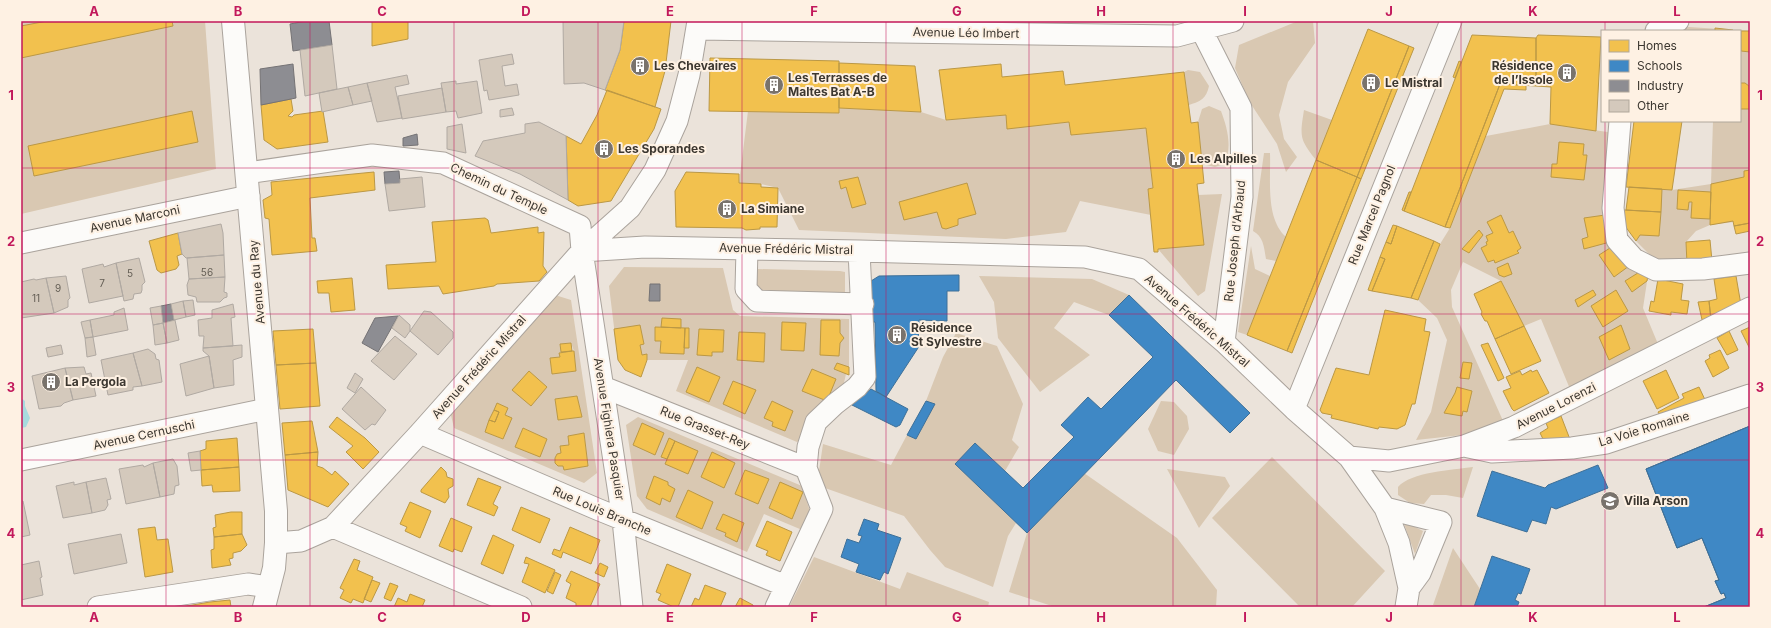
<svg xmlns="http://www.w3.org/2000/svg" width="1771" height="628" font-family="Inter,sans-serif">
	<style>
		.green { fill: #d9c8b2; fill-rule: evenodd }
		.water { fill: #a7dbde }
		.homes { fill: #f2c14e; stroke: #bb9845 }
		.schools { fill: #3f88c5; stroke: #3e7098 }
		.industry { fill: #8d8d92; stroke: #757375 }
		.building { fill: #d4c9bc; stroke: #b0a9a2 }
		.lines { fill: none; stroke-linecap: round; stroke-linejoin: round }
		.minor-casing { stroke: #aaa39c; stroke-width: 23 }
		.major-casing { stroke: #aaa39c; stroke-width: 24 }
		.minor { stroke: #fcfbf9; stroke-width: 21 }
		.major { stroke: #fcfbf9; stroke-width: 22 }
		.grid { fill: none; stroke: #c2185b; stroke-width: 1; stroke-opacity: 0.55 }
		.labels { text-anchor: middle; stroke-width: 4; stroke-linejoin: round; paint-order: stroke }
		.number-label { font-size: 10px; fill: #625c53 }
		.street-label { font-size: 12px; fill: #3c3730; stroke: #fef1e3 }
		.poi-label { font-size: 12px; font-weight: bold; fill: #3c3730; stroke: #fef1e3; text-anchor: start }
		.neatline { fill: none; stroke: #c2185b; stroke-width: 1.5 }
		.grid-label { font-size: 13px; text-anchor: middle; font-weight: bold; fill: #c2185b }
	</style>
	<rect width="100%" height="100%" fill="#ebe3da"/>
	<path class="green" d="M21,21H205L216,169L21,214Z
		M1298,21H1313L1315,43L1288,82L1279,115L1284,139L1297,157L1286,172L1277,144L1249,101L1235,68L1239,45Z
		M1689,27L1750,31V220L1710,225L1696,231L1686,242L1687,264L1657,262L1636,241L1640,235H1659L1662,189L1672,190L1711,184L1713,121H1740V31H1669Z
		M1188,70L1200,72L1209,86C1206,99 1201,101 1189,105L1184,72Z
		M1209,106L1221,111C1227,127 1233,148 1224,164L1215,167L1202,164L1198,122L1202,109Z
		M839,108L921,112L946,120L1006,115L1007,128L1069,122L1071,135L1146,128L1153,188L1148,189L1151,215L1080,201L1066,232L1006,239L799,230L778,188L761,184V187L739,183L748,111Z
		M1304,110L1332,120L1316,160C1299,139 1300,136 1304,110Z
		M1550,124L1615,133L1603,229L1648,275L1643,308L1658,344L1570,389L1541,319L1524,326L1501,281L1463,262L1451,290L1452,307L1504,423L1490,432L1416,440L1431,412L1447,340L1437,318L1418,300L1440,244L1450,228L1486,136Z
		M1264,153H1270C1271,179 1265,218 1286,237L1276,261L1266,259C1264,248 1264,237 1253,231Z
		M1222,194L1205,291L1198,296L1158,249L1204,244L1198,195Z
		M1251,246L1255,269L1270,276L1247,335L1238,332Z
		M624,267L723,268L733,310L740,316L849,319V375L846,374L843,387L801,439L797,442L676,391L688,360H618L609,286Z
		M758,269L840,271L845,272V292L840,296L758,293L754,271Z
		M979,276L1092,279L1129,295L1109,315L1074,302L1054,328L1090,355L1040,392L998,338L994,302Z
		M555,295L571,300L597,473L584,483L454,428L450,411ZM571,343L574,351L576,371L552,374L550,358L560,357L559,353L561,352L560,344ZM577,396L582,417L558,420L555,399ZM497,403L508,408L505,415L511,418L503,439L485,432ZM523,428L547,439L540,456L515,447ZM584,433L588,466L564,470L563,466H558L555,458L557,454L561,453L560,446L569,445L568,436Z
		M956,333L997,346L1023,404L1012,440L1019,447L1005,471L975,443L956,464L1016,523L1008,536L993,587L945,567L930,550L904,516L825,488L819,471L823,444L891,465L907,435L916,439L934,405L926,401L943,357Z
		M1161,401L1174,402L1187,416L1189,429L1174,455L1158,451L1148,429Z
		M638,417L802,486L812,518L807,532L764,514L747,552L647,509L637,496L626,425Z
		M1272,457L1385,571L1352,607H1300L1212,518Z
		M1473,467L1463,498L1446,495H1431L1424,504L1410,503L1398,495V487C1411,472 1452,470 1473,467Z
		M1167,469L1225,477L1230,486L1199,528Z
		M1084,473L1177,538L1217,590L1216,607H1055L1009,592L1027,533Z
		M1403,521L1423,531L1415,554Z
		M1453,548L1480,589L1474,607H1438L1433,605Z
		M814,557L900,589L907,572L989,602L988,607H789Z"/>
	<path class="water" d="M21,398L25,401V406L30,418L26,427L21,428Z"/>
	<path class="homes" d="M47,21H172L173,26L21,58V26Z
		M372,21H408V39L372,46Z
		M624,21H671L665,71L655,107L605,90L620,50Z
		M1715,28L1733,30V31H1715Z
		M1368,29L1409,46L1357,177L1316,160Z
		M1741,31H1750V52L1741,51Z
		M1472,35L1536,38V86L1500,84L1445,227L1404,211Z
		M1538,35L1601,37L1596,131L1550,124L1551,87L1536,86V38Z
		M1409,46L1414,48L1361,179L1357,177Z
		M710,58L839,61V113L709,111Z
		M1459,61L1461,62L1455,78L1453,77Z
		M839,63L915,66L921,112L839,108Z
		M1001,64L1002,77L1063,71L1065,85L1184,72L1191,123L1198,122L1204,183L1197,184L1204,245L1158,249V252H1154L1148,189L1153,188L1146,128L1071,135L1069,122L1007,129L1006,115L946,120L939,70Z
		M1740,83H1745L1749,86L1750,109H1740Z
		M1500,84L1526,85V90L1504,89L1450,228L1445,227Z
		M607,90L661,109L654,129L611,201L578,206L568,200L566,136L581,144L597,115Z
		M291,99L293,111L288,116L292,117L294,115L323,111L328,142L277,149L264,140L261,105Z
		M192,111L198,142L34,176L28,146Z
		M1634,121H1682L1672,190L1626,187Z
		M1559,142L1584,144L1583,155H1587L1584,180L1551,177L1552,164H1557Z
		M1316,160L1357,177L1287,351L1247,335Z
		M1750,170V223L1734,226L1733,221L1710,225L1711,184L1744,177V171Z
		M374,172L375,190L310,198L312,238H315L317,251L272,255L269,219L265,218L263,200L272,195L271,182Z
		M686,172L739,174V183L761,184V187L778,188L777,227H760V229L746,230L742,228L676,227L675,191Z
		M858,177L866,204L852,208L846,187L841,189L839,181Z
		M1357,177L1361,179L1292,353L1287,351Z
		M967,183L976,214L958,219V225L946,229L942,228L937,212L904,220L899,202Z
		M1629,187L1662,189L1661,212L1626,210Z
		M1678,190L1711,192L1710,219L1691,218L1692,202H1689L1688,210L1677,209Z
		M1409,192H1411L1404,211L1402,210Z
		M1624,210L1661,212L1659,236L1640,235L1636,241L1625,226Z
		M1501,215L1509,233L1513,231L1521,248L1517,251L1519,253L1495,263L1494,260L1488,262L1481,248L1487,245L1486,242L1488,241L1486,236L1493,233L1487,222Z
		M1605,215L1610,242L1584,249L1582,239L1588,237L1584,218Z
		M485,218L488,220L491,233L538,227V233L544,232L543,266L547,272L539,281L497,284L494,286L443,294L439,286L388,289L386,265L436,262L432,222Z
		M1750,223V231L1736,234L1734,226Z
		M1393,225L1397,226L1391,244L1386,242Z
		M1397,226L1434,241L1411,298L1372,291L1385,259L1380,257L1386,242L1391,244Z
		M1479,230L1483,235L1469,253L1462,249Z
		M178,233L182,254L177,256L179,265L176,269L161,273L157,270L149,241Z
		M1710,240L1712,261L1687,264L1686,242Z
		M1434,241L1440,244L1418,300L1411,298Z
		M1610,248L1629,266L1614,277L1599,255Z
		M1380,257L1385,259L1372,291L1368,290Z
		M1508,263L1512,274L1504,277L1499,275L1497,268Z
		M1641,271L1648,275L1647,281L1632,292L1625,281Z
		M1736,276L1741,305L1711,320L1709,301L1717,299L1714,279Z
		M352,278L355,310L331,312L329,293H318L317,281Z
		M1658,279L1683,284L1681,300L1689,301L1687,314L1671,312V315L1649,311L1651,301L1654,302Z
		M1501,281L1524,326L1495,339L1487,321H1485L1481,314L1482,312L1474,294Z
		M1593,290L1596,295L1578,307L1575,300Z
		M1616,290L1628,311L1603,327L1591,306Z
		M1709,301L1711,320L1703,324L1698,302Z
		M1385,310L1426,319L1424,331L1430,332L1415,404H1412L1405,425L1397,429L1379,427L1378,429L1331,418L1332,415L1322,413L1320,410L1336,368L1369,375Z
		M662,318L681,319V328L661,327Z
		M821,320H840V333L844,338L840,343L839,356L820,355Z
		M782,322L806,323L804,351L781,350Z
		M640,325L644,344L640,345L642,355L647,354V360L641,377L625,370L618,360L614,329Z
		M1621,325L1630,349L1609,360L1599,337Z
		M1524,326L1541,361L1511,374L1495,339Z
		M655,327L685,328L684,354L660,353L661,341H655Z
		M1750,327V349L1741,331Z
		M685,328H689V348H684Z
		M313,329L316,363L276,365L273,331Z
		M699,329L724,330L723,352H712V356L697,355Z
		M1729,331L1738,350L1727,355L1717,338Z
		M739,332L765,333L764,362L737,360Z
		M571,343L572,351L561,352L560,344Z
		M1488,343L1504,378L1498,381L1481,345Z
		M1720,350L1729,368L1713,377L1705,361L1710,358L1709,355Z
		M572,351H574L576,371L552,374L550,358L560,357L559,353Z
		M1463,362L1472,363L1469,379L1460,378Z
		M316,363L320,406L280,409L276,365Z
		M837,363L849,367V375L834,369Z
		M697,367L720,377L709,402L686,392Z
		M812,369L836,379L827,401L802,391Z
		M1531,370L1532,372L1537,370L1549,393L1514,411L1512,409L1503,391L1511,388L1506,377L1520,371L1522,375Z
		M1666,370L1679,398L1657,409L1643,381Z
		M529,371L547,387L531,406L512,390Z
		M733,381L756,390L745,414L723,404Z
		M1457,387L1472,391L1467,412L1463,411L1462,416L1444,413L1455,393Z
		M1699,387L1707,404L1661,418L1658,412L1684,398L1682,394Z
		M577,396L582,417L558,420L555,399Z
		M772,401L793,411L785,431L772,426L773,422L764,418Z
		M497,403L508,408L505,415L512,418L503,439L485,432L489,420L495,422L499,412L494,410Z
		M494,410L499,412L495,422L489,420Z
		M1561,416L1571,442L1545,443L1540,433L1548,428L1546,423Z
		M337,417L365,438L379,452L363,469L346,452L353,446L329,427Z
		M312,421L318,452L285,455L282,423Z
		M642,423L664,433L655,455L633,445Z
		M523,428L547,439L540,457L515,447Z
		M584,433L588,466L564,470L563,466H558L555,463V458L557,454L561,453L560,446L569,445L568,436Z
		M237,438L239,467L201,470L200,451L206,449V441Z
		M669,438L675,441L667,459L661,457Z
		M675,441L698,451L688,474L665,464Z
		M318,452L317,466L323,468L332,475L335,471L349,484L328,507L288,490L285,455Z
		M712,452L735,463L724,488L701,477Z
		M239,467L240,491L213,492L212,485L202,486L201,470Z
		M441,467L446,472L447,477L453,479V486L448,489L449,497L445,503L421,492V490Z
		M745,470L769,479L758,504L735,494Z
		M654,476L668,482V485L675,489L670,502L662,498L660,505L646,498Z
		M478,478L501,487L493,504L498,507L494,516L467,505Z
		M780,482L803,492L792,519L769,508Z
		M688,490L713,502L702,529L676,517Z
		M410,502L431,511L420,538L405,531L407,527L400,524Z
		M521,507L550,519L540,543L512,530Z
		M231,512H242V534L214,537L213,528L216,527L215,515Z
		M723,514L744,523L737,542L725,536L726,533L716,529Z
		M451,518L472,527L462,552L454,549L453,552L439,546Z
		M767,521L792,532L780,561L766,555L768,551L756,546Z
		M155,527L157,540L168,539L173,572L145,577L138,529Z
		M570,527L600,540L591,564L563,552L561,558L552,554L554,549L560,551Z
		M242,534L247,545L241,551L233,553V558L229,559L231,565L212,568L211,550L214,549V537Z
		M493,535L514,545L503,574L481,564Z
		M526,557L555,570L545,593L522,582L529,564L524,563Z
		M354,559L360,561L357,570L373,577L363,603L353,599L351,603L340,598L344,590L340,588Z
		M600,563L608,567L604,577L595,573Z
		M667,564L691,574L678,607H674L658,600L661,594L656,592Z
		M571,571L600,584L590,607H576V603L566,598L571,584L566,581Z
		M555,572L561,575L553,594L547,591Z
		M372,580L380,583L371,602L364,599Z
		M390,583L398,586L391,601L384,598Z
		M705,585L726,593L720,607H691L695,598L699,600Z
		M410,594L425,600L422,607H394L398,598L407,602Z
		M740,598L753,605V607H735Z
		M230,600L231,607H181L210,602Z"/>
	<path class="schools" d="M959,275V291H947V321L919,320L918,348L886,397L876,391L875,322H871V281L879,276Z
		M1129,295L1250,413L1230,433L1176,380L1027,533L955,464L975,443L1023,488L1074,437L1061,425L1088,397L1101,409L1153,357L1109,315Z
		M871,389L908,409L900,425L896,427L852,405Z
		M926,401L935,404L916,439L907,435Z
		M1750,426V607H1704L1726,598L1724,593L1721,594L1715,581L1719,580L1702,538L1677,548L1646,469Z
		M1750,426V607H1704L1726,598L1724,593L1721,594L1715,581L1719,580L1702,538L1677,548L1646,469Z
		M1598,465L1608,488L1556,509L1551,507L1546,524L1532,520L1527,532L1477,516L1492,471L1545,488L1548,485Z
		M864,519L879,524L877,530L901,538L888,574L884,572L880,580L856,572L859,564L841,557L847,539L859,543L862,536L858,535Z
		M1492,556L1530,569L1521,594L1518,593L1515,600L1519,602L1517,607H1474Z"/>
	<path class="industry" d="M306,21H329L332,45L293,51L290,24Z
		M293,64L296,98L261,105L260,69Z
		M417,134L418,145L403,146V138Z
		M399,171L400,183L385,184L384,172Z
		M650,284H660V301H649Z
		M171,304L174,320L163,323L161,306Z
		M398,316L378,352L362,343L375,318Z"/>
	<path class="building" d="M563,21H624L620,50L605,90L584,83L564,84Z
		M332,45L337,89L305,96L300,50Z
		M512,54L514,64L502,66L505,86L517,84L519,95L489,100L487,90L484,91L479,60Z
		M407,75L409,84L395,87L402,118L377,122L367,83Z
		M456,81V84L477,81L482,113L458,118L456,111L446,112L441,83Z
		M367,83L372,101L353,105L348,87Z
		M348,87L353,105L322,112L319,93Z
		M442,88L446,112L402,119L398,96Z
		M512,108L514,115L500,117V110Z
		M539,122L566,136L568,200L520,174L475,156L483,141L525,133V124Z
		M462,124L465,146L466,153L447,149V127Z
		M422,177L425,207L389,211L385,184L400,183V179Z
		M221,224L223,233L224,255L186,258L182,254L178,233Z
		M224,255L225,277L189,279L187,258Z
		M139,258L145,282L142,285V290L141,293L134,294L133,299L124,301L116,263Z
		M116,263L123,296L89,303L82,269L103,264L104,267Z
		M66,276L70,298L68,300V307L54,313L46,278Z
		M225,277L224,292L227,293V297L224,298L220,302H197L196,297L188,295L187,285L189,279Z
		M46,278L54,313L21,318V282L34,279L36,280Z
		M193,300L195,315L186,317L183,301Z
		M183,301L186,317L174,320L171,304Z
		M233,304L235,317L231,318L233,346L203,348L204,336H199L198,320L212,318V310Z
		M161,306L163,323L153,325L150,308Z
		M124,308L128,330L93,337L90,320L114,315V312Z
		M424,311L431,312L453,332V338L438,355L410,331Z
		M399,315L410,325V331L405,338L392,328Z
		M90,320L93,337L85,338L81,322Z
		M175,320L179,340L167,343L163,323Z
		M163,323L167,343L155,345L153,325Z
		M395,336L417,354L394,380L371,361Z
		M93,337L96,355L87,357L85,338Z
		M61,345L63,354L48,357L46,348Z
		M242,345V357L233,360L234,385L214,388L209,356L203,351V348Z
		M148,349L155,354L156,359L159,360L162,382L142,386L133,353Z
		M133,353L142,386L133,387V390L108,395L101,360Z
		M209,356L214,388L186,396L180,364Z
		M84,367L86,374L91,373L96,396L73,400L65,368Z
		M65,368L73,400L64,403L61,406L39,409L32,376Z
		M355,373L363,379L355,393L347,388Z
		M361,387L386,410L375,425L372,424L365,430L342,409Z
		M200,451L201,470L191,471L188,453Z
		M173,459L177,466L179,485L175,486L174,494L160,497L153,463Z
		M153,463L160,497L126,504L119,469L143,465L144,467Z
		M106,478L111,499L107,500L108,505L105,510L92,513L86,482Z
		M74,482V485L86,482L92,513L63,518L56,486Z
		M21,501H23L30,535L21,537Z
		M121,534L127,563L74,574L68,544Z
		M39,561L42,577L40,578L43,595L21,600V565Z"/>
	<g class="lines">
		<g class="minor-casing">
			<path id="minor" d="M1199,21L1201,29L1241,108L1242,197L1224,342
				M698,29L1177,36L1233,21
				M1656,31L1663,25L1678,21
				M1620,121L1613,208L1617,240L1634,259L1656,270L1703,269L1750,263
				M247,173L372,155L443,163L580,226L582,251L623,520L632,607
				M21,243L249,196
				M747,249L746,289L757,301L863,304
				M582,251L645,247L859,251L1085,257L1139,269L1224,342L1294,409L1349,457L1385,508L1399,543L1409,588L1406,607
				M603,387L806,468
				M1294,409L1451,21
				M420,433L597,509L786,586
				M1464,446L1492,452L1572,448L1606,443L1750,395
				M1349,457L1389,461L1464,446L1514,427L1750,308
				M21,460L267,409
				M1385,508L1441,522L1420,573L1409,588
				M333,527L521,607
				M276,543L301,541L333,527L420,433L582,251L630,208L655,170L677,121L689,75L698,21
				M98,607L248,584L269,587
				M776,607L822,509L806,468L808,447L816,422L835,404L857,387L865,377L859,251"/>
		</g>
		<g class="major-casing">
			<path id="major" d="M233,21L276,511V543L274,568L264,607"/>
		</g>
		<use href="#minor" class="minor"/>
		<use href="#major" class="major"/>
	</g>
	<path class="grid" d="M166,21V607M310,21V607M454,21V607M598,21V607M742,21V607M886,21V607M1029,21V607M1173,21V607M1317,21V607M1461,21V607M1605,21V31M1605,121V607M21,168H1750M21,314H1750M21,460H1750"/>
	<defs>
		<g id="building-disc" transform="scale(1)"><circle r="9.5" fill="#79736c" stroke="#fef1e3"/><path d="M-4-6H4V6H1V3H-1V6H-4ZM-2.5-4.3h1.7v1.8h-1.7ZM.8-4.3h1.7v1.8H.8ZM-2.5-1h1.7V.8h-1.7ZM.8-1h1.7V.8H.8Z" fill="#fff"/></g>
		<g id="university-disc" transform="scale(1)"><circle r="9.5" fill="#79736c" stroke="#fef1e3"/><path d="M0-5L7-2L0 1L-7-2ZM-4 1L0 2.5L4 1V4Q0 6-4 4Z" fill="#fff"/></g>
	</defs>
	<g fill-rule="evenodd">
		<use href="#building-disc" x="640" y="66"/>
		<use href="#building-disc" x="1567" y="73"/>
		<use href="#building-disc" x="1371" y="83"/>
		<use href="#building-disc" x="774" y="85"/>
		<use href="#building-disc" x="604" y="149"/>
		<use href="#building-disc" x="1176" y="159"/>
		<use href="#building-disc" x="727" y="209"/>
		<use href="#building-disc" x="897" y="335"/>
		<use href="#building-disc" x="51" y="382"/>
		<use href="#university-disc" x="1610" y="501"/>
	</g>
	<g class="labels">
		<g class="number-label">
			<text x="207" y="276">56</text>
			<text x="130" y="277">5</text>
			<text x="102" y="287">7</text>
			<text x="58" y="292">9</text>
			<text x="36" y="302">11</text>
		</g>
		<g class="street-label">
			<text transform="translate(966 33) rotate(1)" y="4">Avenue Léo Imbert</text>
			<text transform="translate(499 189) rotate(25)" y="4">Chemin du Temple</text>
			<text transform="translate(1372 215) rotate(-68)" y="4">Rue Marcel Pagnol</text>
			<text transform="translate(135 219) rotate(-12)" y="4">Avenue Marconi</text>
			<text transform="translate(1235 241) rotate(-84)" y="4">Rue Joseph d'Arbaud</text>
			<text transform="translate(786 249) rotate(1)" y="4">Avenue Frédéric Mistral</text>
			<text transform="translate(257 282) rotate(-95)" y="4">Avenue du Ray</text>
			<text transform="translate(1197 321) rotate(41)" y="4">Avenue Frédéric Mistral</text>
			<text transform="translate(479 367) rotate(-48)" y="4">Avenue Frédéric Mistral</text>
			<text transform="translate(1556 406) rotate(-27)" y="4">Avenue Lorenzi</text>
			<text transform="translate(705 428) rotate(22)" y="4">Rue Grasset-Rey</text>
			<text transform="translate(609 429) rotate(81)" y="4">Avenue Fighiera Pasquier</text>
			<text transform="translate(1644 429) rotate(-17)" y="4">La Voie Romaine</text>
			<text transform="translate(144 435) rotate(-12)" y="4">Avenue Cernuschi</text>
			<text transform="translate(602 511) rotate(23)" y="4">Rue Louis Branche</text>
		</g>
		<g class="poi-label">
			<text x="654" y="70">Les Chevaires</text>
			<text x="1553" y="70" text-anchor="end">Résidence<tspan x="1553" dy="14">de l’Issole</tspan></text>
			<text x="788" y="82">Les Terrasses de<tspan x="788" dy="14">Maltes Bat A-B</tspan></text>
			<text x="1385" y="87">Le Mistral</text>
			<text x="618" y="153">Les Sporandes</text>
			<text x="1190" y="163">Les Alpilles</text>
			<text x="741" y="213">La Simiane</text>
			<text x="911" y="332">Résidence<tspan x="911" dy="14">St Sylvestre</tspan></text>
			<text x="65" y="386">La Pergola</text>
			<text x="1624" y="505">Villa Arson</text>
		</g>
	</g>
	<rect width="1771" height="628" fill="none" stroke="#fef1e3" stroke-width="44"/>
	<rect x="1601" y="30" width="140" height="92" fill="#fef1e3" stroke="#b0a79b"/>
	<rect x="1609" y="40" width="20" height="12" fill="#f2c14e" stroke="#b0a79b"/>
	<text x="1637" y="50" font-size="12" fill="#3c3730">Homes</text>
	<rect x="1609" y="60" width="20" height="12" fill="#3f88c5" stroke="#b0a79b"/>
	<text x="1637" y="70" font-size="12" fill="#3c3730">Schools</text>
	<rect x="1609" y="80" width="20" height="12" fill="#8d8d92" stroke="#b0a79b"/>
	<text x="1637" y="90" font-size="12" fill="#3c3730">Industry</text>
	<rect x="1609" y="100" width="20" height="12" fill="#d4c9bc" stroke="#b0a79b"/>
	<text x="1637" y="110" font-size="12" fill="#3c3730">Other</text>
	<rect x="22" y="22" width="1727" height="584" class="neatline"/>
	<g class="grid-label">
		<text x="94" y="16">A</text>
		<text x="238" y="16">B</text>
		<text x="382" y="16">C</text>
		<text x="526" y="16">D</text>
		<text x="670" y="16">E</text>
		<text x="814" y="16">F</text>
		<text x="957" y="16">G</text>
		<text x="1101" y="16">H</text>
		<text x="1245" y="16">I</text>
		<text x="1389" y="16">J</text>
		<text x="1533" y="16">K</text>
		<text x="1677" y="16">L</text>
		<text x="11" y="100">1</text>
		<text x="1760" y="100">1</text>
		<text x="11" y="246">2</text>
		<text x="1760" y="246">2</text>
		<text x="11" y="392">3</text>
		<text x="1760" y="392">3</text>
		<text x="11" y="538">4</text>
		<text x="1760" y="538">4</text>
		<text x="94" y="622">A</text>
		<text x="238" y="622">B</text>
		<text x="382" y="622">C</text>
		<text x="526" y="622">D</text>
		<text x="670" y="622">E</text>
		<text x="814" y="622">F</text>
		<text x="957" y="622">G</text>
		<text x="1101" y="622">H</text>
		<text x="1245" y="622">I</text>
		<text x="1389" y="622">J</text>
		<text x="1533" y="622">K</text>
		<text x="1677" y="622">L</text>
	</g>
</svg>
